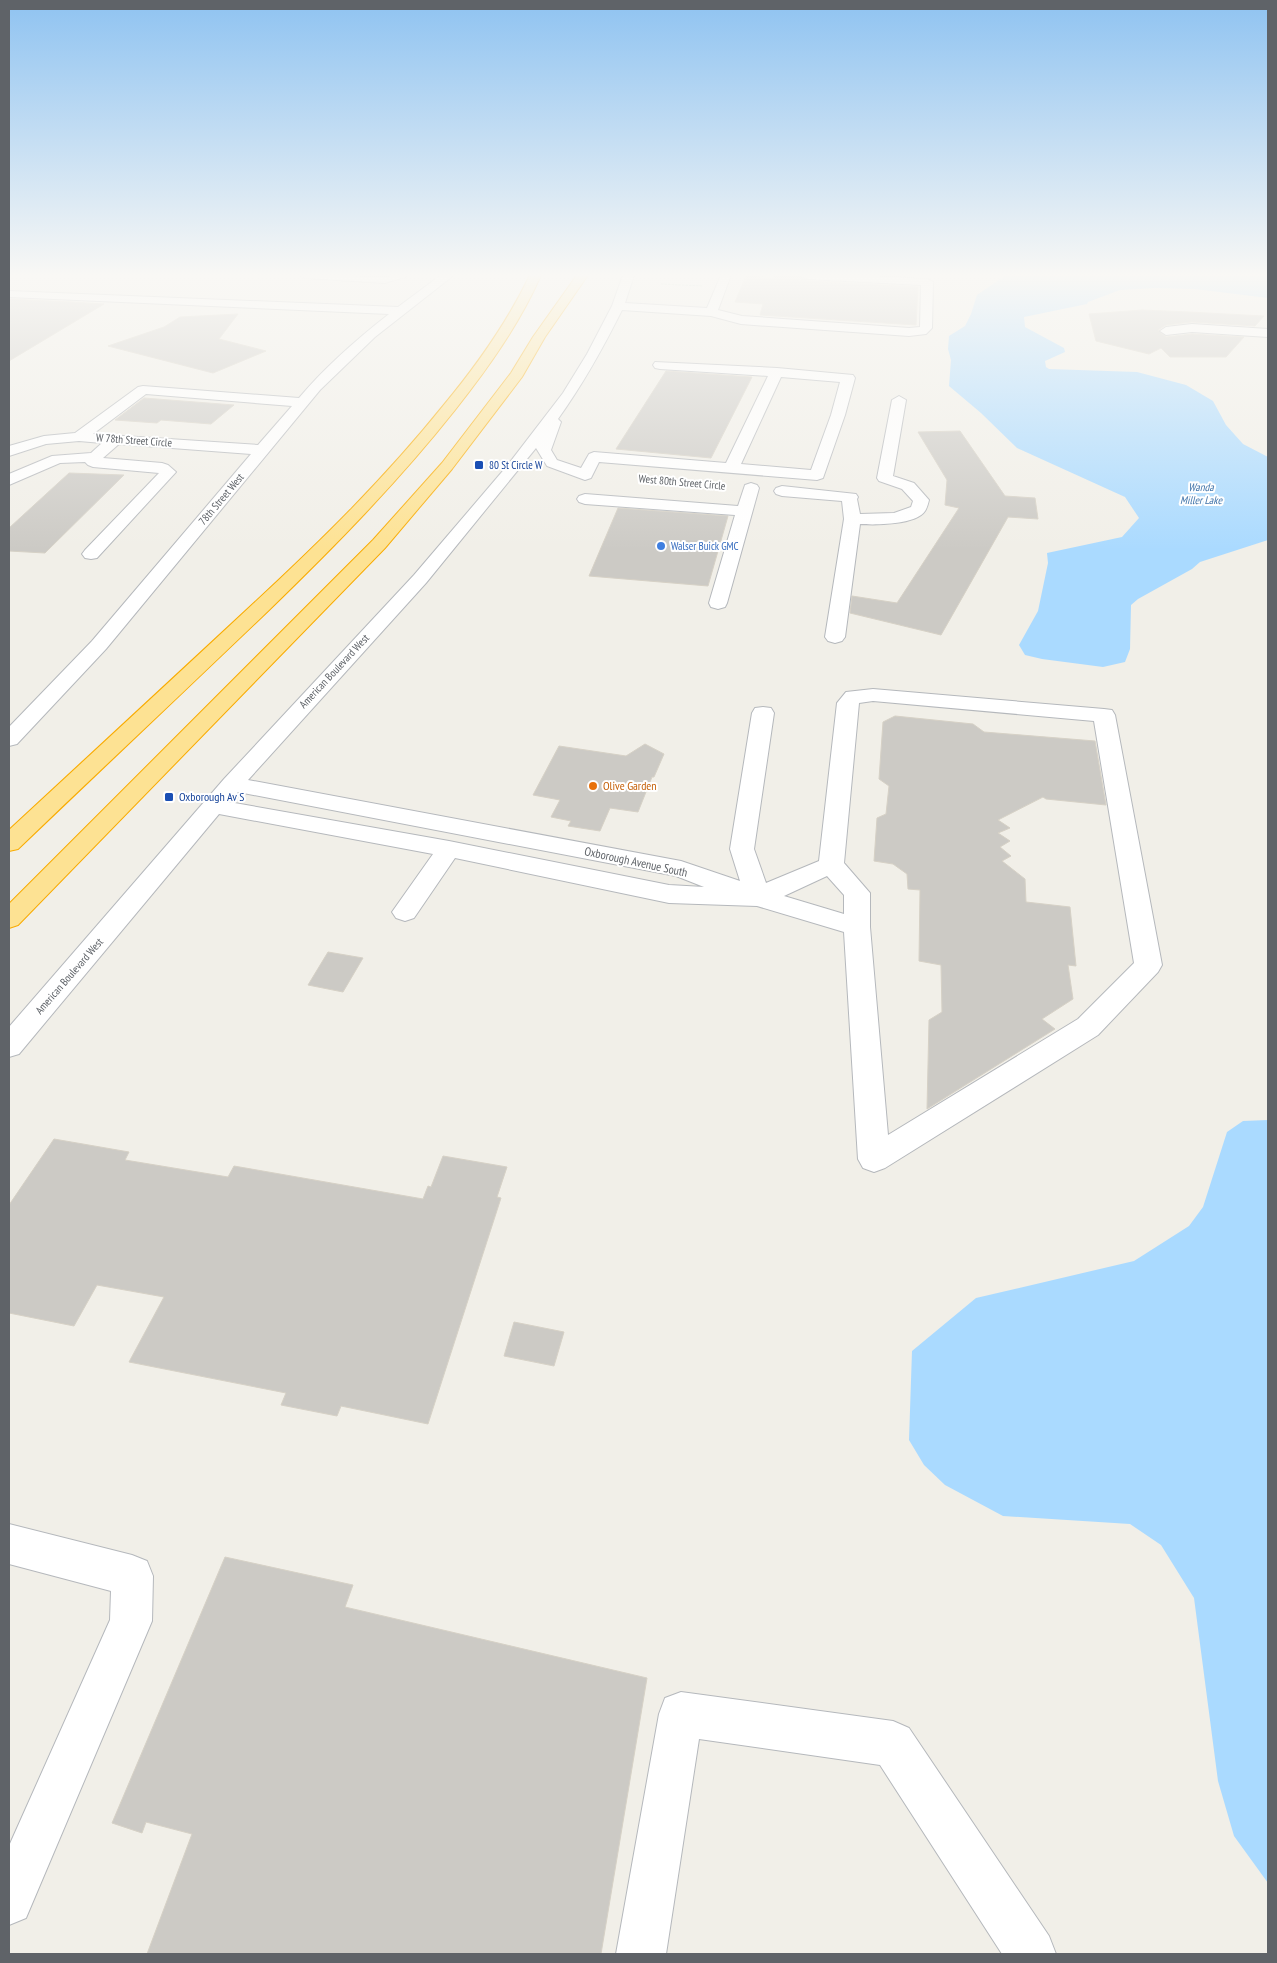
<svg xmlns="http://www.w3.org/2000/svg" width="1277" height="1963" font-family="'PT Sans Narrow',sans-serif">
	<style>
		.water { fill: #aadaff }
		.building { fill: #cccac5; stroke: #d6d1c6 }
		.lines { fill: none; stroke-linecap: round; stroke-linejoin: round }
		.minor-tunnel { stroke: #ccccc8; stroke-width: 12; stroke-dasharray: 12 6; stroke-linecap: butt }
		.minor-casing { stroke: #b5b8bc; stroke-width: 2 }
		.highway-casing { stroke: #f9ab00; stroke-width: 2 }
		.path { stroke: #9cc7a9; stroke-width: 1; stroke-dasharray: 2.5 1; stroke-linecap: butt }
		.minor { fill: #fff; fill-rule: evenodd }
		.highway { fill: #fde293; fill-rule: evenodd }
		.transit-dot { fill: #1a4fb4; stroke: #fff; stroke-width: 2 }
		.shop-dot { fill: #3f7fe0; stroke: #fff; stroke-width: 2 }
		.food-dot { fill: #e8710a; stroke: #fff; stroke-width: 2 }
		.labels { text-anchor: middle; stroke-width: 4; stroke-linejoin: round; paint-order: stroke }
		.far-street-label { font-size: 11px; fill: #5f6368; stroke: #fff }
		.far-transit-label { font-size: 11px; fill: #164399; stroke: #fff; text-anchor: start }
		.far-water-label { font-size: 11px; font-style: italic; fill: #4174aa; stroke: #fff }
		.far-shop-label { font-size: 11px; fill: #366cbe; stroke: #fff; text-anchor: start }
		.food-label { font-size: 12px; fill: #c56008; stroke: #fff; text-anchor: start }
		.transit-label { font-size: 12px; fill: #164399; stroke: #fff; text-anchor: start }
		.street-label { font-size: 12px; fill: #5f6368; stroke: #fff }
	</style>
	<rect width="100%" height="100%" fill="#f1efe8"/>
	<path class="water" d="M1006,275H1268V298L1195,289L1155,288L1120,290L1088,302L1087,304L1024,317L1025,327L1064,348L1065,352L1045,361L1046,367L1049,369L1137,372L1186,385L1213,401L1226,425L1243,444L1268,457V540L1200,562L1192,569L1138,599L1131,605L1130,649L1125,662L1103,667L1042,659L1025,655L1019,645L1038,611L1048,563L1047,553L1122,537L1139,518L1125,497L1017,448L981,413L949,386L951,360L948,349L949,336L965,326L971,314L977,295Z
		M1268,1120V1883L1234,1836L1218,1781L1194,1598L1161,1545L1130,1524L1003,1516L945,1485L924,1465L909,1440L912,1351L976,1298L1134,1261L1189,1226L1203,1207L1227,1132L1243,1121Z"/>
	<path class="building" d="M774,275H800V278L807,281L918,287L916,325L760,315L763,304L735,302L746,276L774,278Z
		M9,299L72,302L104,304L9,361Z
		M1142,310L1189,312L1264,316L1255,326L1192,322L1166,325L1158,330L1166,337L1192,334L1244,337L1226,357H1170L1161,348L1149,354L1096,341L1089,314Z
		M238,314L219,339L266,351L213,373L108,346L164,327L180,317Z
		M666,371L752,377L711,458L616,449Z
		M144,398L234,405L211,424L161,420L157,423L115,420Z
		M960,431L1005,496L1035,498L1038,519L1008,517L941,635L850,613L852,596L897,603L959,508L945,505L947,480L918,432Z
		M69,473L124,475L45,553L9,551V528Z
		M618,508L728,516L708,586L589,576Z
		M895,716L973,724L984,732L1095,741L1106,805L1046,799L1043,797L998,820L1010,828L998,833L1010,841L1000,847L1011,856L1002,861L1025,879L1026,902L1070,907L1076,966L1068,965L1073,999L1042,1019L1055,1029L927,1109L929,1020L942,1012L941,965L919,961L920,890L908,889L907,874L893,864L874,861L877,818L886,814L889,786L879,779L883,722Z
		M645,744L664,754L654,777H652L638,812L610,808L600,831L568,826L571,821L551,817L560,800L533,795L559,746L626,756Z
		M328,952L363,958L343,992L308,985Z
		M54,1139L129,1152L125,1160L228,1177L234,1166L423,1199L428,1186L431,1187L443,1156L507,1167L497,1197L501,1198L428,1424L341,1406L337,1416L281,1405L286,1393L129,1362L164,1297L97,1285L74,1326L9,1313V1205Z
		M514,1322L564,1332L554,1366L504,1356Z
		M225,1557L353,1585L345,1607L647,1678L601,1954H147L192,1834L146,1822L142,1833L112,1823Z"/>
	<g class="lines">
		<path class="minor-tunnel" d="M798,275L807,276"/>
		<g class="minor-casing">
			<path id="minor" d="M299,275L384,277L407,275L405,277L385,283L305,278Z
				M441,275H454L375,337L320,390L106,649L17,744L9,746V727L92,641L251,454L119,444L103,458L162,463L168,465L176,472L97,558L91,559L85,558L82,554L85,550L159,473L93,467L88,465L85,462L60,463L9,485V474L52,456L91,453L102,443L79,441L46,444L9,456V446L44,436L75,433L138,387L143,386L299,398C325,367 357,339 389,314L9,297V291L398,307ZM146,394L292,406L258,445L93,434Z
				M623,275H634L625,303L707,308L721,275H731L718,310L742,316L909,328L920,327L921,285L807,279L801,276L851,275L927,279L933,282L932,328L926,334L909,336L741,324L711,316L622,310C603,348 583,384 558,419L561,422L551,450L557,460L581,468L589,454L594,452L726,463L768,376L660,369L655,368L653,365L655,362L777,368L853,375L855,378L845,415L823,478L817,480L599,462L591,478L585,480L547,466L536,448L426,583L248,780L681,861L740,881L730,849L752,713L755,708L763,707L771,708L774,713L754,849L766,883L819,861L837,703L846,692L873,689L1104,709L1112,710L1115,715L1162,965L1158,972L1098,1035L885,1168L874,1172L863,1168L858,1159L844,932L757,906L669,903L455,858L414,918L405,921L396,918L392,912L433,854L219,814L19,1054L9,1057V1027L224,779L414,575L507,466L563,393L587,354L612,306ZM781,377L840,382L831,415L811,470L741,464ZM873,701L1094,721L1134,963L1078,1019L888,1135L870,927V893L844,863L859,703ZM238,792L676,876L704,887L669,885L449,841L229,802ZM827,876L844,895V914L784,896Z
				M1192,324L1268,329V337L1192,332L1166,335L1160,331L1166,327Z
				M899,396L906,400L893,476L914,483L929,500C928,504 927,508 925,511C916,525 875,525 860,524L845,637L842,641L835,643L828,641L825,637L844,519L842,501L782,496L776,494L774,491L776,488L782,486L856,494L858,497L857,499L860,514L894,513L911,507L913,501L902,489L879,481L877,478L892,400Z
				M751,483L757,485L759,488L727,603L725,607L718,609L711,607L709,603L735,515L585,504L579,502L577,499L579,496L585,494L738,506L745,485Z
				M9,1524L132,1555L147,1561L153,1576L152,1621L26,1918L9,1925V1846L110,1620L111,1591L9,1564Z
				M681,1692L893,1721L909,1728L1049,1936L1056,1954H1002L880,1765L699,1739L666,1954H616L659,1714L665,1698Z"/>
		</g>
		<g class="highway-casing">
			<path id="highway" d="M530,275H541C519,325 488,368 455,410C398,482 334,547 268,611C185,691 101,769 18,849L9,851V830C91,754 173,679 254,603C321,541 386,477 443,406C477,365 507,323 530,275Z
				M577,275H588L545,337L522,377L452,469L385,548L18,925L9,928V904L373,540L442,463L511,373L533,337Z"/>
		</g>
		<path class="path" d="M661,284L703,286"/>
		<use href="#minor" class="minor"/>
		<use href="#highway" class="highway"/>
	</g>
	<linearGradient id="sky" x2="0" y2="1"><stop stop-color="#8fc3f1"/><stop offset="0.5" stop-color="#f9f8f5"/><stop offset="1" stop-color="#f9f8f5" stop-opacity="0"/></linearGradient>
	<rect width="1277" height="550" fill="url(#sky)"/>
	<g class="transit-dot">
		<rect x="474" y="460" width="10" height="10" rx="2.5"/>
		<rect x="164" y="792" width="10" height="10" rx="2.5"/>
	</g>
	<circle class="shop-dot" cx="661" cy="546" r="5"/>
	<circle class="food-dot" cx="593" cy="786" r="5"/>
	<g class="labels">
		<g class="far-street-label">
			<text transform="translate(134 440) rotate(4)" y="4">W 78th Street Circle</text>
			<text transform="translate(682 482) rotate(5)" y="4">West 80th Street Circle</text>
			<text transform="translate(221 499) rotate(-50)" y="4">78th Street West</text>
			<text transform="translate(334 671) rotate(-47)" y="4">American Boulevard West</text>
			<text transform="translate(69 976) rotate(-49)" y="4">American Boulevard West</text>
		</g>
		<g class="far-transit-label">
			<text x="489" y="469">80 St Circle W</text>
		</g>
		<g class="far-water-label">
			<text x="1201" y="491">Wanda<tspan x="1201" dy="13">Miller Lake</tspan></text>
		</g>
		<g class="far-shop-label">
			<text x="671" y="550">Walser Buick GMC</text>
		</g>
		<g class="food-label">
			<text x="603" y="790">Olive Garden</text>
		</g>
		<g class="transit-label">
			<text x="179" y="801">Oxborough Av S</text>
		</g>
		<g class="street-label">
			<text transform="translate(636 862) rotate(12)" y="4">Oxborough Avenue South</text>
		</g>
	</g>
	<rect width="1277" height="1963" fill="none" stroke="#5f6368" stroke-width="20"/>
</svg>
